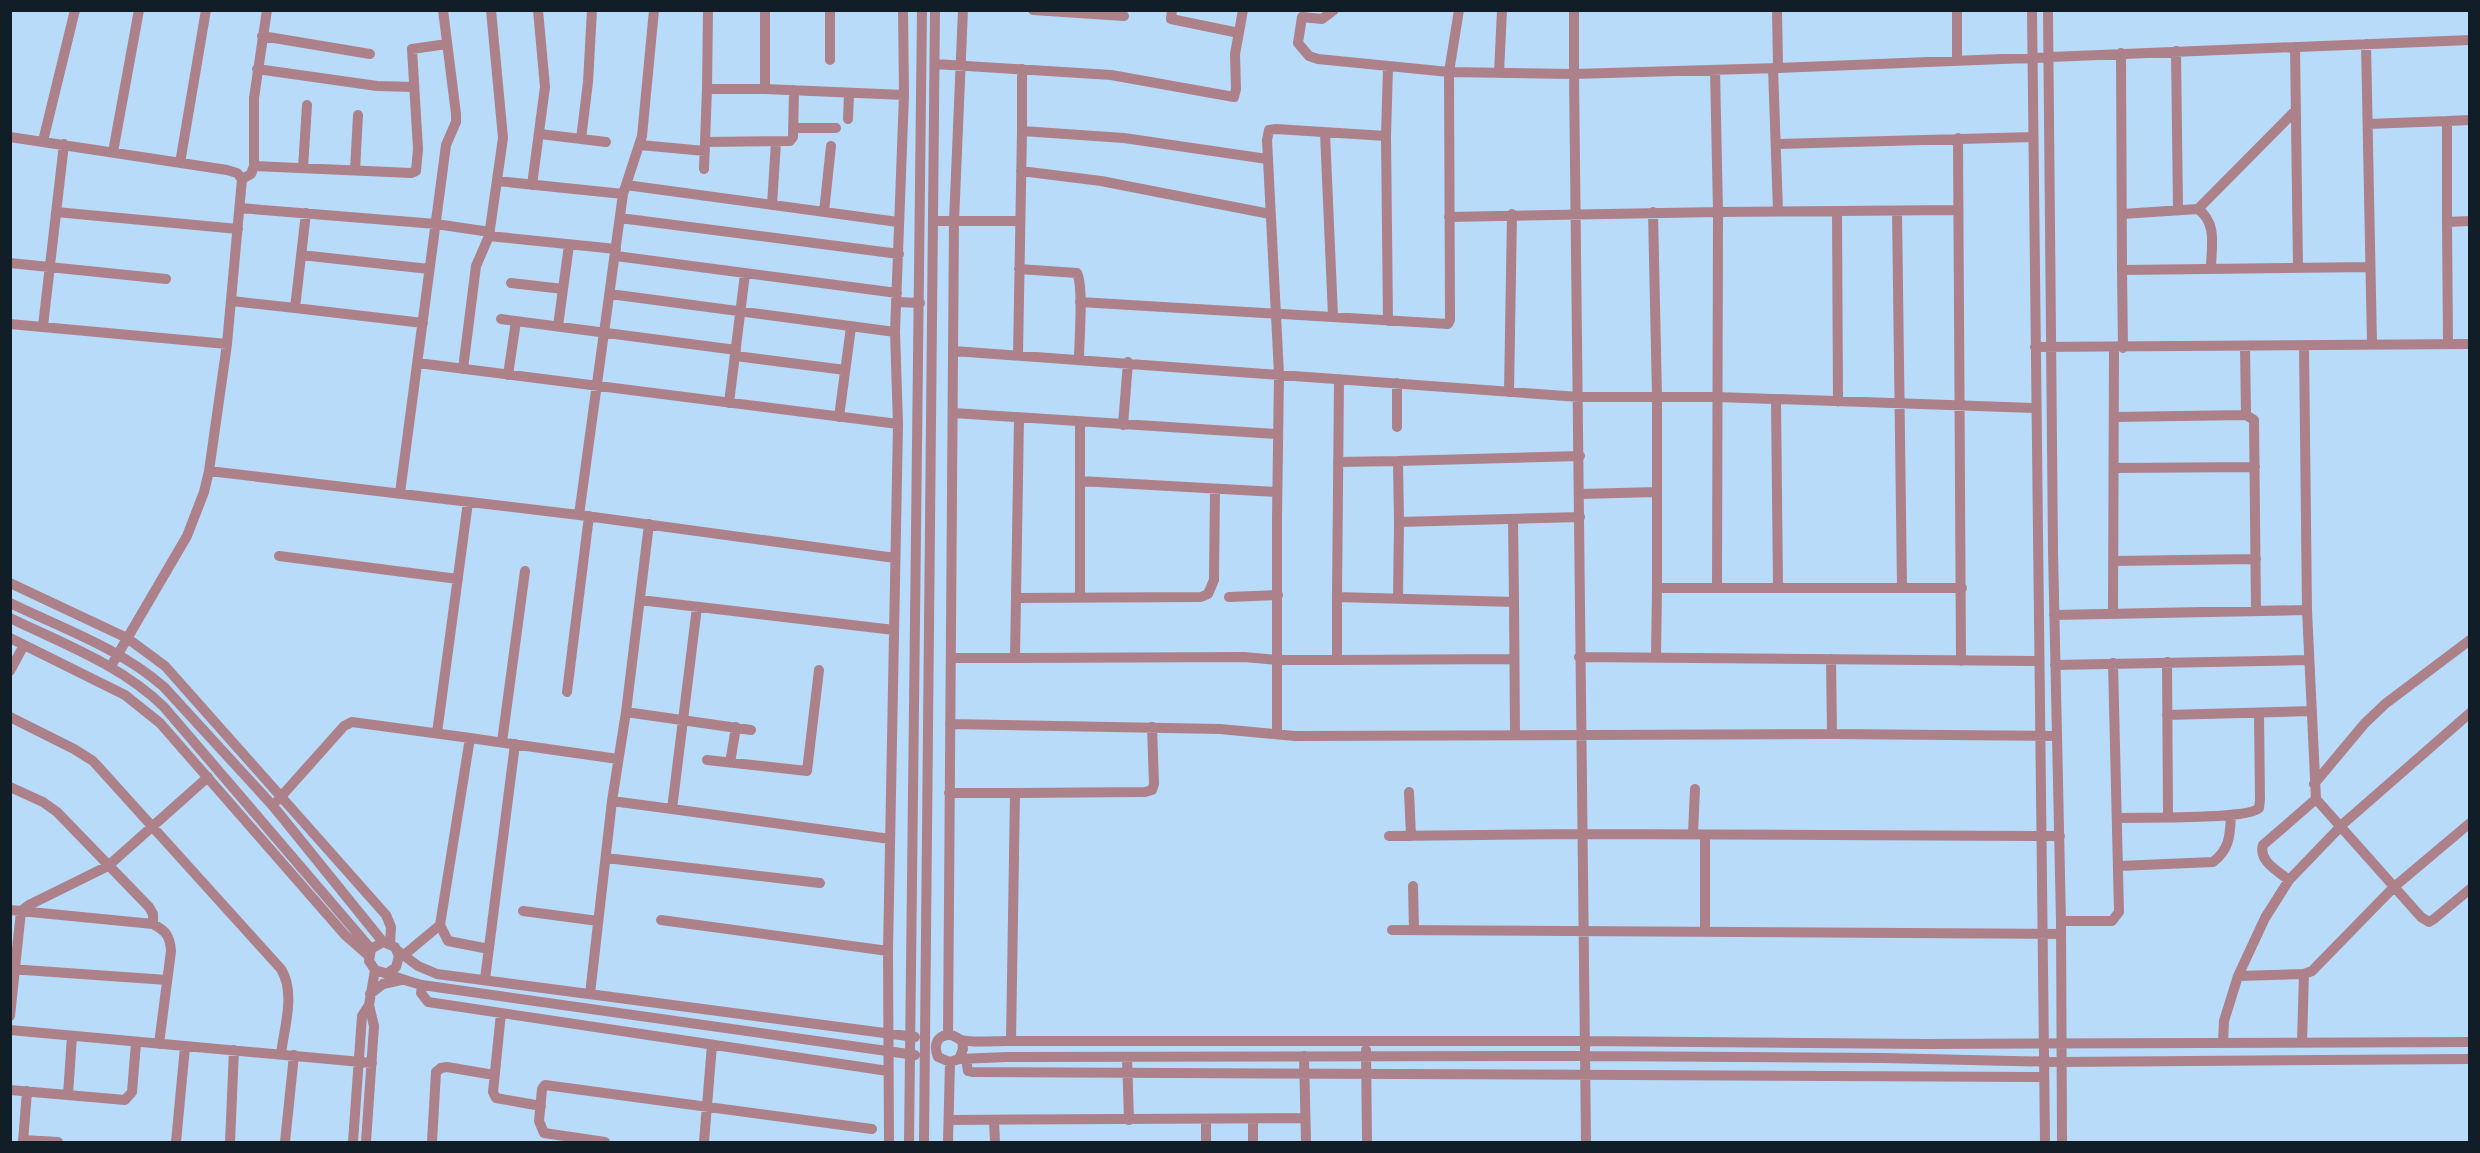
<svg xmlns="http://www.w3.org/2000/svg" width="2480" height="1153" font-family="Arial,sans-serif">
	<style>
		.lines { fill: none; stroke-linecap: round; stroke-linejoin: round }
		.minor { stroke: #ad818a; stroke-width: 10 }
	</style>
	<rect width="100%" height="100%" fill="#b9dbfa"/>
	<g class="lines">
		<path class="minor" d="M708,10L707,89H765
			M765,10V89L904,95
			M1033,10L1124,16
			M1172,10L1171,19L1239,33
			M1334,10L1322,19L1302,17L1298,43L1309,56L1318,59L1449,72L1574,74V10
			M1777,10L1778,68
			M1957,10V60
			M2032,10L2045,1142
			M2048,10L2053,551L2061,921L2062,1142
			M262,36L370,54
			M2366,44L2372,344
			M2295,47L2298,268
			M2176,51L2178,210
			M2121,53L2122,270
			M830,60V10
			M935,64L1111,75L1234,97L1236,89L1235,54L1243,10
			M1773,68L1778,211
			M257,69L377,86L414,87
			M1022,69V131L1124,138L1267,159
			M1715,70L1718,212L1958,210
			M1499,73L1502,10
			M848,119L849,93
			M2368,124L2447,121
			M793,128H836
			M1325,133L1333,316
			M540,134L606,142
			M10,137L227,170L237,173L242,179L227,344L209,471L204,492L187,536L111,666
			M1958,138L1961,661
			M581,139L588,82L592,10
			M43,141L75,10
			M705,142L790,141L793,137L794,90
			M1777,144L2033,137
			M640,145L705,151
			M113,152L139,10
			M180,163L206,10
			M254,166L411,173L416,171L418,149L412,49L447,44
			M303,168L307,105
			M704,169L707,89
			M355,170L358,115
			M1021,171L1101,181L1270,214
			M242,179L251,174L254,166V98L267,10
			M497,181L623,194
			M532,185L545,87L538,10
			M626,185L898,222
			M772,205L776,142
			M240,208L436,224L490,232
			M2198,209L2295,111
			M1837,211L1838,402
			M1897,211L1902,588
			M56,212L238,229
			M824,212L831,146
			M1653,212L1657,397V588
			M2122,214L2198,209C2218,224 2211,246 2211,269
			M1449,217L1718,212L1717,588
			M620,218L899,254
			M933,221H1020
			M2447,222V121L2470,120
			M489,236L616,249
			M301,255L429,269
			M616,256L897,293
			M10,263L166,279
			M1019,269L1077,273C1084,287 1079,340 1079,359
			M511,283L563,289
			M610,294L895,332
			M232,301L295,308L306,213
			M897,302L920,303
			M1080,302L1448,324L1450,320L1449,72L1459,10
			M295,308L423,323
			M501,319L736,350
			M1388,321L1386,136L1388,67
			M10,324L227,344
			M43,326L64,144
			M558,326L569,245
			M2448,344L2447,222L2470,221
			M2304,346L2307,610L2316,799L2421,917L2429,922L2434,919L2470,889
			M2035,347L2470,344
			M2245,347L2246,415
			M2123,348L2122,270L2370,267
			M954,351L1579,397H1717L2036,408
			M1018,355L1022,131
			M736,356L845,370
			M418,363L898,424
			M463,369L476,266L489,236L503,138L491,10
			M508,375L516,321
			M1509,392L1512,214
			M1776,399L1778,588
			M729,403L745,274
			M954,413L1277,434
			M839,417L851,327
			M2114,417L2246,415L2254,420L2256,611
			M1019,418L1015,658L1244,657L1278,660H1337V597L1514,602L1515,734
			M1123,425L1128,362
			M1397,427V383
			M1398,461L1580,456
			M1338,462L1398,461L1399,522L1580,517
			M2114,468L2255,467
			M209,471L579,515L895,558
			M1080,481L1277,492
			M400,493L446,145L456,122V114L443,10
			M1580,494L1657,492
			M579,515L623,194L642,136L654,10
			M1513,519L1514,602
			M279,556L458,579
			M2113,561L2256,559
			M10,583L127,638L165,666L386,915L391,927L390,944
			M1080,597V422
			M1229,597L1278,595
			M1337,597L1339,379
			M1016,598L1201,597L1208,594L1214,580L1215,489
			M1398,598L1399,522
			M640,600L894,630
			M10,603C62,628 121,649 164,687L273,806L383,942
			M2113,613L2114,348
			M2054,615L2307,610
			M10,618C64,644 121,665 164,707L371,949
			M10,638L125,695L160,723L345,935L369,956
			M1579,657L2039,661
			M1656,657L1657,588H1962
			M952,658H1015
			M1831,659L1832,734
			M1337,660L1514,659
			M2167,662L2168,816
			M2055,665L2308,660
			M10,671L24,645
			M567,692L589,516
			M626,712L751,730
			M2167,715L2311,711
			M10,717L74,749L93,761L281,969C296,993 284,1028 281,1054
			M950,724L1220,729L1295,736L1832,734L2056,736
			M437,733L468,502
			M1277,734V518L1279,374L1267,140L1269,130L1276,129L1386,136
			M502,742L525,571
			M707,760L807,771L819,670
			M730,763L736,727
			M2314,784L2365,723L2385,704L2470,640
			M10,787L43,802L57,812L149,907L153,914V924
			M1409,792L1411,836
			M949,793H1015L1011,1041
			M1015,793L1145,792L1152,790L1154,784L1152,727
			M278,800L344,726L352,722L470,738
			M612,801L672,809L697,607
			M672,809L890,839
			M2117,818C2140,817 2248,820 2259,808L2260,800L2259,713
			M1693,834L1695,789
			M1705,835V932
			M1389,836L1583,834L2060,836
			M606,858L820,883
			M2119,866L2213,862C2230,849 2230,835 2231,815
			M2289,880C2278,871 2258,861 2263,845L2316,799
			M1413,886L1414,930
			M10,910L153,924C166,931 170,936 171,951L159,1044
			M523,911L598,921
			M661,920L888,951
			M2061,921H2112L2119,912L2113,663
			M1392,930L2061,934
			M489,949L448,941L440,925L470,738L618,759
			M398,951L418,966L437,974L915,1037
			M404,955L440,925
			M10,969L167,980
			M388,973L396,967L399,956L395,947L383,942L371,949L369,961L375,970C391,975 406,981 422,985L915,1055
			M2238,976L2304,974L2312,971L2394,887L2470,823
			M485,979L515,744
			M422,985L421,993L428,1002L888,1071
			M370,994L383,984L401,980
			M590,994L612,801L626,712L649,524
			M501,1013L493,1092L496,1098L541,1106
			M10,1016L21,911L29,905L108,866L208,777
			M10,1030L372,1063
			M948,1035L954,221L963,10
			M962,1040L963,1049L959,1059L950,1062L938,1057C934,1048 935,1036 948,1035C954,1034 956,1038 961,1040C971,1043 995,1041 1006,1041H1586L1926,1044L2470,1042
			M2302,1042L2304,974
			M2223,1043L2224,1021L2238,976L2265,918L2289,880L2344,823L2470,713
			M1366,1050L1367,1142
			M1304,1056L1306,1142
			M1127,1057L1129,1120
			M959,1059L1007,1057L1586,1056L1883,1058L2060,1062L2470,1059
			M966,1059L968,1071L972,1072L2043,1077
			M10,1090L125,1100L132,1092L136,1043
			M68,1095L72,1036
			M1206,1119V1142
			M1253,1119V1142
			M949,1120L1305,1118
			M994,1121L995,1142
			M23,1140L58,1142
			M23,1142L27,1091
			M176,1142L185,1047
			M230,1142L234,1050
			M285,1142L294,1055
			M353,1142L362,1016L369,1005L375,970
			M366,1142L374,1026L369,1005
			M432,1142L436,1072L441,1068L447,1067L494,1075
			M605,1142L544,1133L539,1121L542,1089L545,1085L872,1129
			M704,1142L712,1045
			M889,1142L888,951L898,424L895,332L904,95L903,10
			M909,1142L922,10
			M924,1142L935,10
			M948,1142L950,1062
			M1586,1142L1574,74L1778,68L2470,40"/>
	</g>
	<rect width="2480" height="1153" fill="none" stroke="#111e28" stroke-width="24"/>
</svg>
